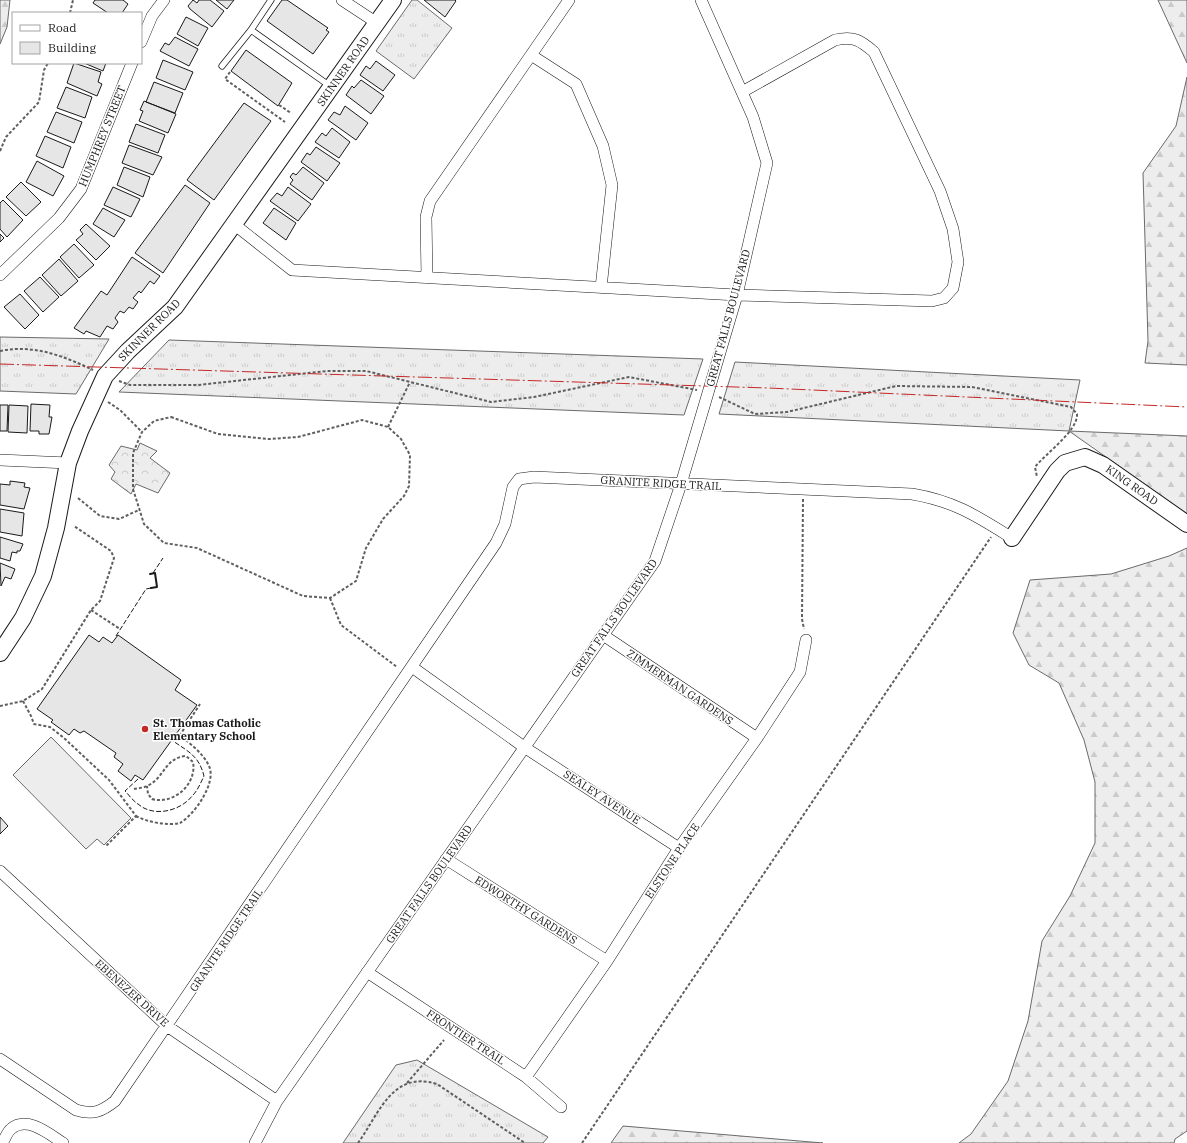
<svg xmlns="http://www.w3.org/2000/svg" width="1187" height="1143" font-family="'IBM Plex Serif',serif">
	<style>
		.grass { fill: url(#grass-tufts); stroke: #6a6a6a }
		.forest { fill: url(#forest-firs); stroke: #6a6a6a }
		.park { fill: url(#park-crowns); stroke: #6a6a6a }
		.pitch { fill: #ededed; stroke: #6a6a6a }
		.building { fill: #e6e6e6; stroke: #1a1a1a }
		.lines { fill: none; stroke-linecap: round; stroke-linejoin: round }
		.lane-casing { stroke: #1a1a1a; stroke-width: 7 }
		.street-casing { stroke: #1a1a1a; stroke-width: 12 }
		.secondary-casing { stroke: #1a1a1a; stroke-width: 18 }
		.path { stroke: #5f5f5f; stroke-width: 2; stroke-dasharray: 3 2; stroke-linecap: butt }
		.lane { stroke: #fff; stroke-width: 5.5 }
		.street { stroke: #fff; stroke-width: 11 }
		.secondary { stroke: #fff; stroke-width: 16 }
		.fence { stroke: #1a1a1a; stroke-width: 1; stroke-dasharray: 5 2; stroke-linecap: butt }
		.wall { stroke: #1a1a1a; stroke-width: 2 }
		.power { stroke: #c62828; stroke-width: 1; stroke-dasharray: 14 3 2 3; stroke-linecap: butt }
		.poi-dot { fill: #c62828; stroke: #fff; stroke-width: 1.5 }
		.labels { text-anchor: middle; stroke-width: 3; stroke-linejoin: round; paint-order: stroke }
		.street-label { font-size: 11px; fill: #1a1a1a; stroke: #fff }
		.poi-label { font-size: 11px; font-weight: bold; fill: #1a1a1a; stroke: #fff; text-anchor: start }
	</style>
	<defs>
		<pattern id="grass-tufts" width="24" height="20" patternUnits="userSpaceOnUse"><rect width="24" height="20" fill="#ededed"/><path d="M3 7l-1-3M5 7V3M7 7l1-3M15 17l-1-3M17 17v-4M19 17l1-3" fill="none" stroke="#cbcbcb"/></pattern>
		<pattern id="forest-firs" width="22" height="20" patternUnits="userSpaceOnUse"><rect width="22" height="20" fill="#ededed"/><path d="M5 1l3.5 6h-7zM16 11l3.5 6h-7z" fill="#cbcbcb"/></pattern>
		<pattern id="park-crowns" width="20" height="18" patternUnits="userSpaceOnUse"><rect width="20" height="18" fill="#ededed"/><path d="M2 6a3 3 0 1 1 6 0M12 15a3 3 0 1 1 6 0" fill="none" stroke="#cbcbcb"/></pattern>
	</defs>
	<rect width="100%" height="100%" fill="#fff"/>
	<path class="grass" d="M412,0H417L452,28L414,79L376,51Z
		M0,337L109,339L76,394L0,391Z
		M169,340L703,359L684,415L119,392Z
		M735,362L1080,380L1069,431L719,414Z
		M417,1060L548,1137L543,1143H343L396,1065Z"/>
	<path class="forest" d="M0,0H10L7,27L0,44Z
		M1158,0H1187V63Z
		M1187,77V365L1145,363L1148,341L1143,173L1176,126Z
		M1069,431L1187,436V514Z
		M1187,548V1131L1175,1139L1174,1143H959L971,1134L1008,1081L1028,1021L1042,941L1070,896L1095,843V782L1084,740L1059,683L1029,665L1013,633L1030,580L1111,574L1169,556Z
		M623,1126L823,1143H611Z"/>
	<path class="park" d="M140,443L157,451L150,458L170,473L158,493L136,484L131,494L111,479L115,472L109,465L121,446L137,450Z"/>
	<path class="pitch" d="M51,737L131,818L104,845L97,839L86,849L13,775Z"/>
	<path class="building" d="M95,0H123L128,4L122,13H108L93,3Z
		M193,0L197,3L199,0H210L224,11L212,27L190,9L188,6Z
		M216,0H234L227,9Z
		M282,0H287L328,28L326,30L329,32L313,54L267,21Z
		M424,0H455L456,1L445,17Z
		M186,17L208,28L198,46L177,34Z
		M175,37L198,49L189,66L160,51L165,43L169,45Z
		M246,50L292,83L278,106L231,71Z
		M163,60L193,72L185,90L156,78Z
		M376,61L395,75L383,91L360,75L366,66L370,69Z
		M74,63L101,72L98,82L102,84L97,96L67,83Z
		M84,63H106L103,71Z
		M361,80L384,96L371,114L346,95L352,86L354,88Z
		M154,82L183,93L175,113L146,102Z
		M66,87L92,97L85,118L57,108Z
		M144,101L176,114L168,133L139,121L143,111L140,110Z
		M244,103L271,121L214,200L187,180Z
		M345,106L368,123L356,140L328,120L334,112L340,115Z
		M56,112L82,122L74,143L47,132Z
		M136,124L165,135L158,153L129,142Z
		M332,128L350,142L339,158L315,142L322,133L326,136Z
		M45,136L71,147L63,168L36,156Z
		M129,145L162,157L153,175L122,163Z
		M316,147L340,163L327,181L301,162L307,153L310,155Z
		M37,161L64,176L53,196L26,182Z
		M124,167L150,177L143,197L117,185Z
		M303,167L324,183L312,200L290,184L293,180L290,177L293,173L296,175Z
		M21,182L41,202L26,216L6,197Z
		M185,185L210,203L163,273L135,253Z
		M113,187L140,199L131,217L104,205Z
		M288,187L311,204L298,221L270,201L277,193L282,196Z
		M3,200L23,220L7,237L0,229V203Z
		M103,208L125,220L114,237L93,224Z
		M274,208L296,223L286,240L263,223Z
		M86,224L110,246L96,260L76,240L83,234L80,230Z
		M0,234L4,238L0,242Z
		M74,244L94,265L79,278L60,257Z
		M132,257L160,276L154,284L150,281L141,293L139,291L133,298L138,302L133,309L129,307L124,313L120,311L115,318L118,322L113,329L107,326L100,337L86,331L84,334L74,328L101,291L107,295Z
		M59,259L78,281L61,296L42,275Z
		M40,277L59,297L43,312L24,291Z
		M20,294L39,315L25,329L4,307Z
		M31,404L50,405L49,417H52L49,434H39V431H30Z
		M0,405H8L7,431H0Z
		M9,405L28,406L27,433L8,432Z
		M10,481L25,483L24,487L30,488L24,509L0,505V484L10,485Z
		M0,509L24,513L22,536L0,532Z
		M0,537L23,544L20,551H17V553L12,552L10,561L0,558Z
		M0,563L15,569L11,579L5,577L1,586Z
		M89,635L99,642L103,637L112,643L118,635L181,680L175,690L197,705L143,780L135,775L131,781L118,771L123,764L114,757L116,753L84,731L80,733L74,729L69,735L51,722L53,720L37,709Z
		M0,817L8,826L0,834Z"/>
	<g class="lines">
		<g class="lane-casing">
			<path id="lane" d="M251,30L330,86
				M222,66L251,30L271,0"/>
		</g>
		<g class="street-casing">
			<path id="street" d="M342,0L377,23
				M141,42L152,16L164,0
				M531,55L576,84L603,146L612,185L601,288
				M235,225L292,270L737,295L932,301L944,298L953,288L958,262L953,229L940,191L874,52C860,40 854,36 835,40L742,92
				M0,275L59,218L81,189L132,63
				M427,278L426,217L430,201L569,0
				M0,460L68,463
				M603,635L757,738
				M412,667L524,747L679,848
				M446,859L607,961
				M0,871L167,1026L277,1101
				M367,972L526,1077L561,1107
				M0,1059L76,1110C93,1115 101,1112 115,1101L496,543L505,524L513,487L519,479L534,477L912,494C954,501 977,516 1012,538
				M526,1077L607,961L679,848L757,738L800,672L806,640
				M2,1143C5,1139 7,1132 11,1129C27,1115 49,1134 63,1143
				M255,1143L277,1101L655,561L681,484L737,295L767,163L753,117L701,0"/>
		</g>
		<g class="secondary-casing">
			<path id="secondary" d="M1012,538L1057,471L1065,463L1085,457L1103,465L1187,524
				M0,653L23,618L43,576L56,528L68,463L80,431L105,376L128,351L175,307L393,0"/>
		</g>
		<path class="path" d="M70,13L73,0
			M230,72L225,79L285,122
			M279,105L291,113
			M0,151L6,137L39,102L44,70L48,63
			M0,351C33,344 64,356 93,370
			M119,381L130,385H198L327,371H366L491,402L534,397L629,377L697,390
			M719,397L755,414L787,412L896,386L972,387L1071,407L1077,414C1078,431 1046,453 1035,467L1037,477
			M108,402L120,410L142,432
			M171,417L218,434L269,439L298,437L362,420L388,427L401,439L410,455L409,486L404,496L383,519L366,548L356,581L330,598L303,596L197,548L164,543L144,524L133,489V453L142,432L154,421Z
			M388,427L410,382
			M78,498L100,516L119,519L139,510
			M803,499L802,619L804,629
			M330,598L341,625L397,667
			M91,610L120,629
			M23,701L31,716L34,724L50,727L64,738L109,780L136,816L106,846
			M0,706L23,701L42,689L91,610L100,601L114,558L111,551L74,526
			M134,789C138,788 143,788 147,786C165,778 164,758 186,756L193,762C197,784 174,805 152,799L148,794L147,786
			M136,816C147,822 168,826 180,823C194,815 217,783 209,766C203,753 190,744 180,735L200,704
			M407,1083L444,1040
			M358,1143C379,1114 392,1070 437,1084L525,1143
			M582,1143L991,537"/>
		<use href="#lane" class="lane"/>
		<use href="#street" class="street"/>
		<use href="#secondary" class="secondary"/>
		<path class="fence" d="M153,573L163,558
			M116,636L146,589L151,588
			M138,779L125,791C129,795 133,801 138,804C154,818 181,811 193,795C198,790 201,782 204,776C199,756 189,752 173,741"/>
		<path class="wall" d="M150,574L155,573L157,587L151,588"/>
		<path class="power" d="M0,364L768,388L1187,407"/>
	</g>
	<circle class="poi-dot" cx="145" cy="729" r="4"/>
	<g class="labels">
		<g class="street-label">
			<text transform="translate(343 71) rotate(-55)" y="4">SKINNER ROAD</text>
			<text transform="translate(102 136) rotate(-68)" y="4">HUMPHREY STREET</text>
			<text transform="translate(728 318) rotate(-75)" y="4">GREAT FALLS BOULEVARD</text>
			<text transform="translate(149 330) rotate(-45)" y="4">SKINNER ROAD</text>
			<text transform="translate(661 483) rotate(3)" y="4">GRANITE RIDGE TRAIL</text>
			<text transform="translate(1132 485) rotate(35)" y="4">KING ROAD</text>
			<text transform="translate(614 618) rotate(-55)" y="4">GREAT FALLS BOULEVARD</text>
			<text transform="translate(680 687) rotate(34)" y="4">ZIMMERMAN GARDENS</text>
			<text transform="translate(602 797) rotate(33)" y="4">SEALEY AVENUE</text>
			<text transform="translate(672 861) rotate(-56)" y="4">ELSTONE PLACE</text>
			<text transform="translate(429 884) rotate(-55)" y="4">GREAT FALLS BOULEVARD</text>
			<text transform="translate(526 910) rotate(32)" y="4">EDWORTHY GARDENS</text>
			<text transform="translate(226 940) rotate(-56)" y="4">GRANITE RIDGE TRAIL</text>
			<text transform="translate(132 993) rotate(42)" y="4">EBENEZER DRIVE</text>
			<text transform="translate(466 1037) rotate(33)" y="4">FRONTIER TRAIL</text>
		</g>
		<g class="poi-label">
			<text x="153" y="727">St. Thomas Catholic<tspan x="153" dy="13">Elementary School</tspan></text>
		</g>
	</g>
	<rect x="12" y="12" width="130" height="52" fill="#ffffff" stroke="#a3a3a3"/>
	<rect x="20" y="25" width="20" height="6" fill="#ffffff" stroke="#a3a3a3"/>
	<text x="48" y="32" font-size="12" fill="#1a1a1a">Road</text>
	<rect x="20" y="42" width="20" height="12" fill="#e6e6e6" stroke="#a3a3a3"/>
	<text x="48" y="52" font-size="12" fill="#1a1a1a">Building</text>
</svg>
